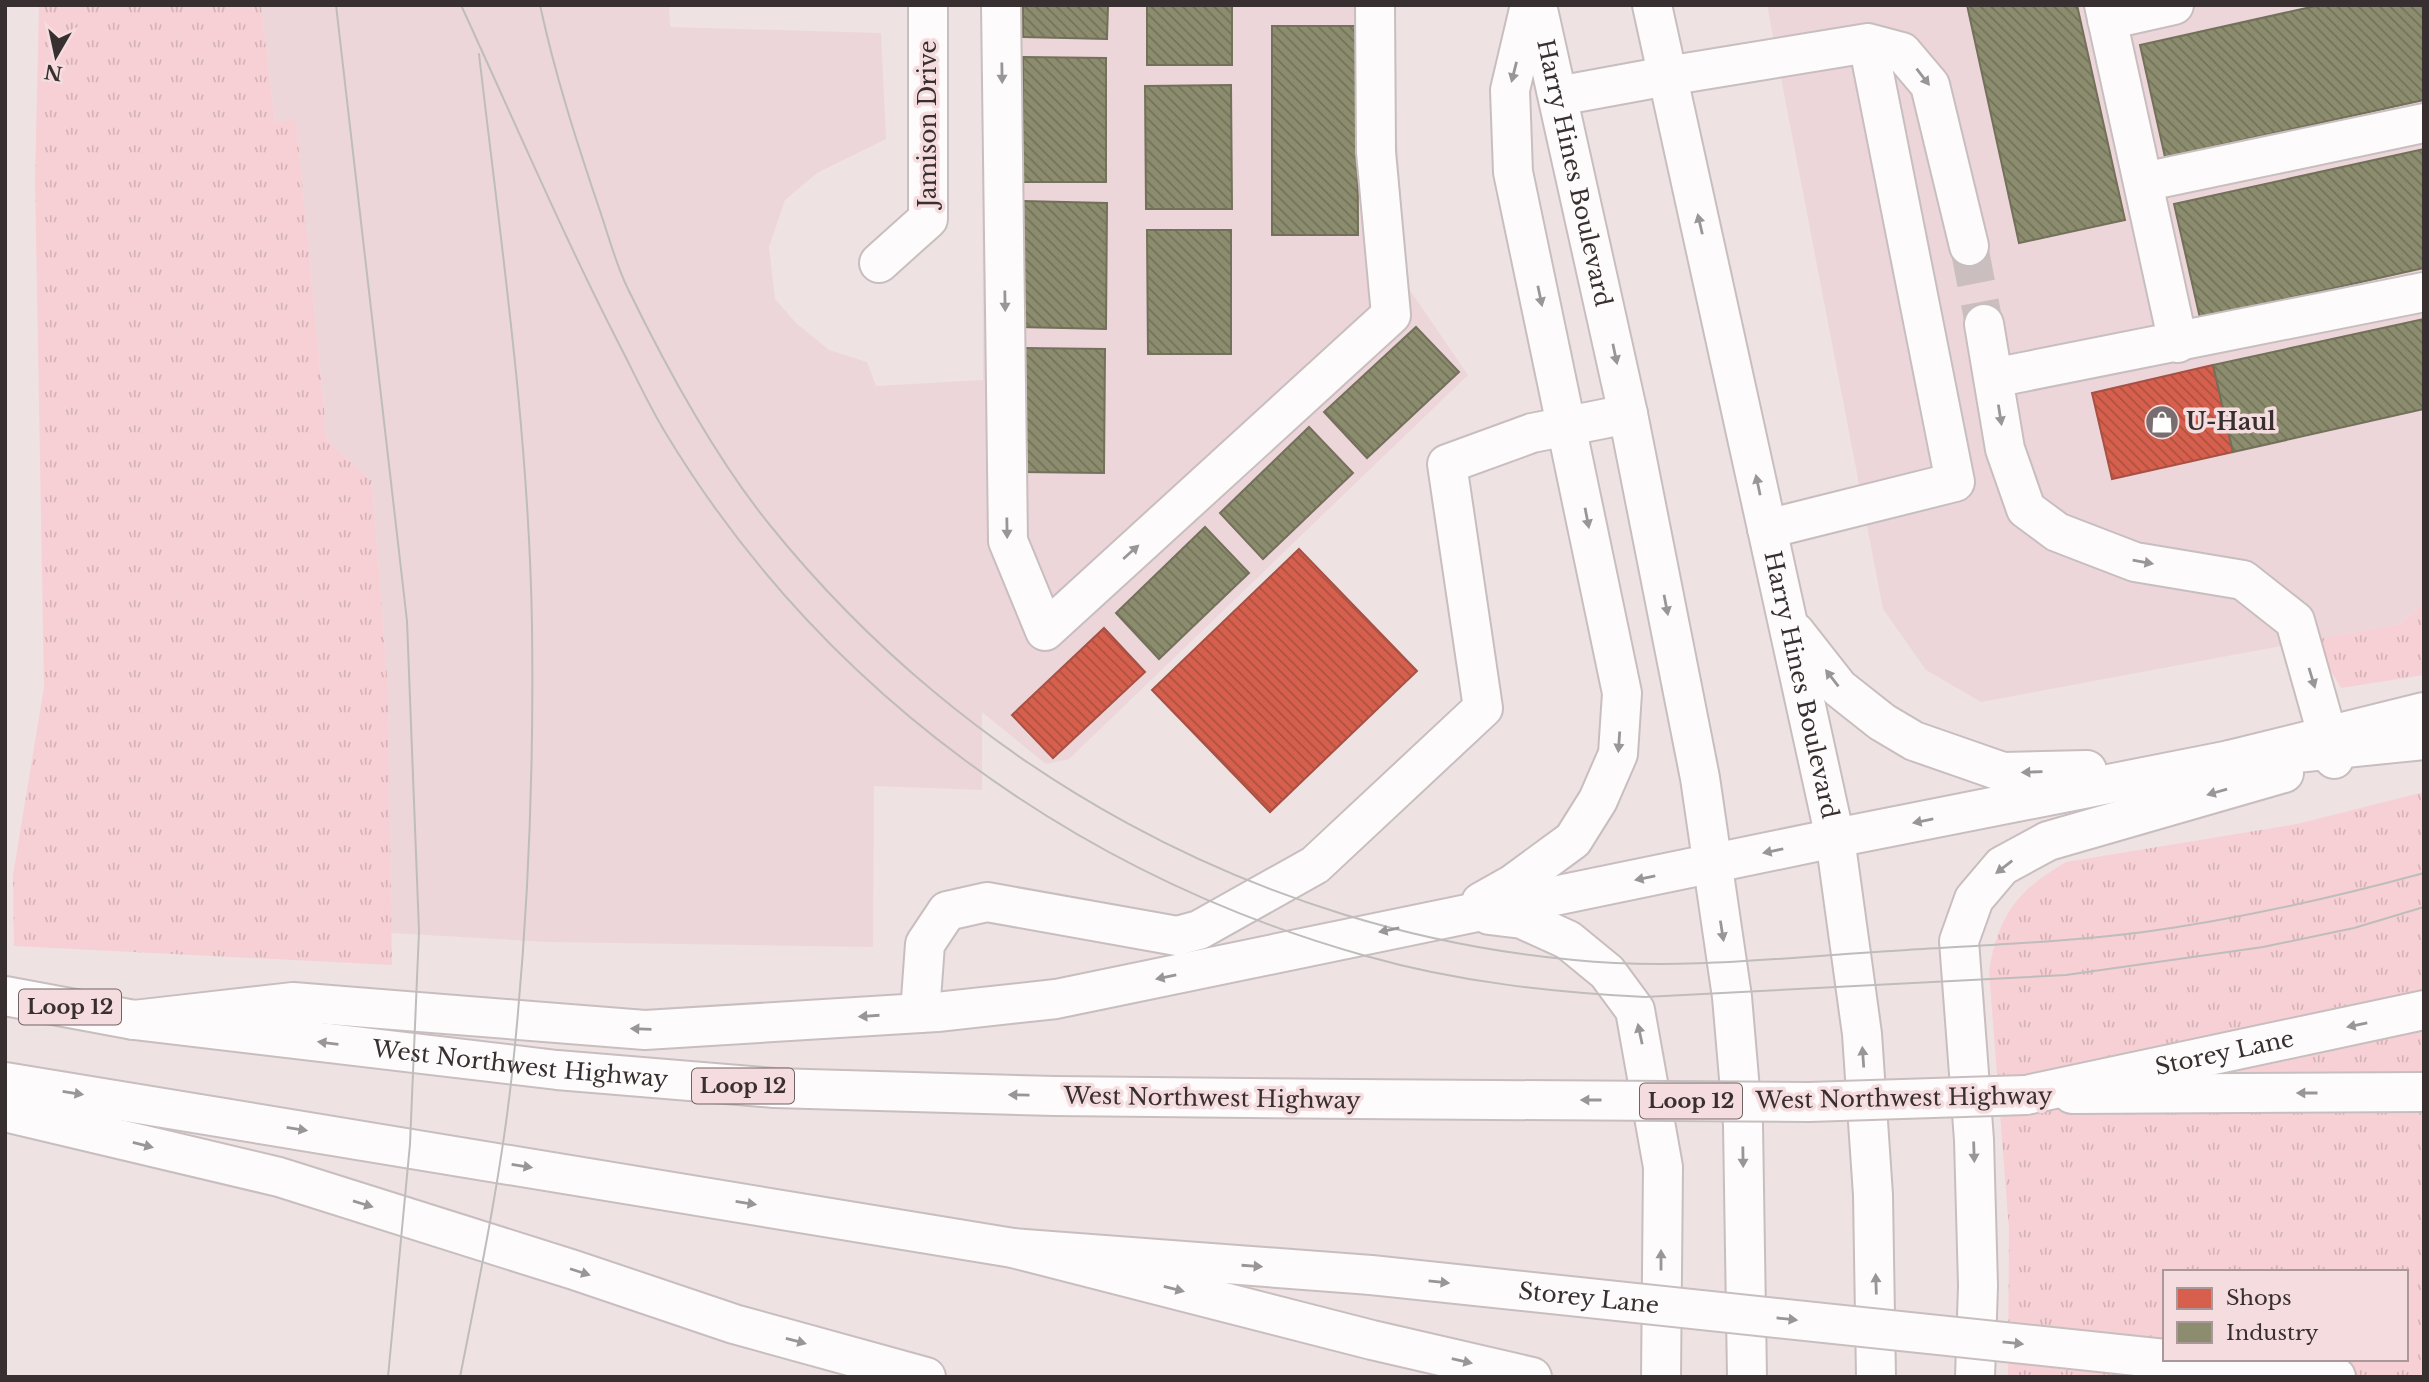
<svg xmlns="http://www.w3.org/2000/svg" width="2429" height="1382" font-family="'Libre Baskerville',serif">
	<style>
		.built { fill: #edd6d9 }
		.grass { fill: url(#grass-tufts); fill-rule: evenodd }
		.shops { fill: url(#shops-back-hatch); stroke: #a75144; stroke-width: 2 }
		.industry { fill: url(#industry-back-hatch); stroke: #73705b; stroke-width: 2 }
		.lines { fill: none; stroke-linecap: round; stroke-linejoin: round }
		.minor-tunnel { stroke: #cabebf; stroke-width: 38; stroke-dasharray: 38 19; stroke-linecap: butt }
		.minor-casing { stroke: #c8bebf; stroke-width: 42 }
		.major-casing { stroke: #c8bebf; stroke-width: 42 }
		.highway-casing { stroke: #c8bebf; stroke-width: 42 }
		.minor { stroke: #fdfbfb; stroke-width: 38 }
		.major { stroke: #fdfbfb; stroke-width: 38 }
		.highway { stroke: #fdfbfb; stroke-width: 38 }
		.tram { stroke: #bfbcbc; stroke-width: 2 }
		.major-bridge-casing { stroke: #c8bebf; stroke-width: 42; stroke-linecap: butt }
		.highway-bridge-casing { stroke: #c8bebf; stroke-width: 42; stroke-linecap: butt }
		.major-bridge { stroke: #fdfbfb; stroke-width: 38 }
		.highway-bridge { stroke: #fdfbfb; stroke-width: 38 }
		.oneway { fill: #9a9596 }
		.labels { text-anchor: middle; stroke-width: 7; stroke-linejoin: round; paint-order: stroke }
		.shield { fill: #f5dcdf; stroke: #716364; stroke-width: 2 }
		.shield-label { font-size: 21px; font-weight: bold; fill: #382f30 }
		.street-label { font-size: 23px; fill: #382f30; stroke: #f5dcdf }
		.poi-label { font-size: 23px; font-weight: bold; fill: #382f30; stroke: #f5dcdf; text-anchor: start }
	</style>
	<defs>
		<pattern id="grass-tufts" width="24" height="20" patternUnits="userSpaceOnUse" patternTransform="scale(1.75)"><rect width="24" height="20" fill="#f7d0d5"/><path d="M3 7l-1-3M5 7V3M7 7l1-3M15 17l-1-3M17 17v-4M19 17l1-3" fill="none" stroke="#d4b3b7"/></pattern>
		<pattern id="shops-back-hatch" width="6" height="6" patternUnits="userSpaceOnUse" patternTransform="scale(1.75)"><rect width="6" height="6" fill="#d6604d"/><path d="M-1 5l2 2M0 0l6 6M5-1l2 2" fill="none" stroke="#af5040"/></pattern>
		<pattern id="industry-back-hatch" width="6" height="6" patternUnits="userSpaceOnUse" patternTransform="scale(1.75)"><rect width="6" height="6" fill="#8c8c6e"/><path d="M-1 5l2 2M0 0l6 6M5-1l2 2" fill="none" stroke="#73735b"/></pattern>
	</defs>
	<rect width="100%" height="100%" fill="#efe2e3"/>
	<path class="built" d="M261,5H669L670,27L881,33L886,139L817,173L785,200L769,247L775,299L797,324L829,350L867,362L876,386L983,380L982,5H1388L1407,286L1468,375L1069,759L1046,764L982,712V790L874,786L873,947L547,942L391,933L388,688L372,481L327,440L296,121L275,122Z
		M1767,5H2424V604L2400,624L1981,702L1926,670L1883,609Z"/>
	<path class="grass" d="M39,5H261L275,122L296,120L327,440L372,481L388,688L392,965L14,946L13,875L44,687L35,180Z
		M2424,604V675L2341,688L2313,640L2400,624Z
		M2424,792V1377H2008L2009,1230L1989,971C1999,914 2017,891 2066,862L2297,824ZM2165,1272H2406V1359H2165Z"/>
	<path class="shops" d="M2213,365L2233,452L2112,479L2092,393Z
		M1299,549L1417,671L1270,812L1152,690Z
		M1104,628L1145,672L1053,758L1012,715Z"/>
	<path class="industry" d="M1023,5H1108L1107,39L1023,37Z
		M1147,5H1232V65H1147Z
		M1967,5H2077L2125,220L2019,243Z
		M2320,5H2424V100L2165,157L2140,45Z
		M1272,26H1357L1358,235H1272Z
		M1023,57L1106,58V182H1023Z
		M1231,85L1232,209H1146L1145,86Z
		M2424,149V268L2200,318L2174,204Z
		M1022,201L1107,203L1106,329L1020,327Z
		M1147,230H1231V354H1148Z
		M2424,319V409L2233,452L2213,365Z
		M1416,327L1459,372L1367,458L1324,412Z
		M1023,348L1105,349L1104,473L1022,472Z
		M1309,427L1353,473L1263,559L1220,513Z
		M1205,527L1249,573L1159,659L1116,613Z"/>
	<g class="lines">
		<path class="minor-tunnel" d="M1969,246L1984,324"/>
		<g class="minor-casing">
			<path id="minor" d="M1001,5L1008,541L1045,631L1391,315L1376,152L1375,5
				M2104,5L2178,343
				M2107,20L2174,5
				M1868,43L1902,52L1930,85L1969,246
				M1667,76L1868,43L1955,482L1767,529
				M2143,182L2424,123
				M879,263L928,219V5
				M1984,324L2005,449L2026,509L2057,532L2135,562L2243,580L2295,621L2334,759
				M1993,378L2424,292
				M920,1013L925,944L947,911L987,902L1177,936L1199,930L1315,865L1483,708L1447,464L1532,433L1628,414"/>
		</g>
		<g class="major-casing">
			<g id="major">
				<path id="s1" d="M1537,5L1628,414L1700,778L1732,997L1743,1125L1747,1377"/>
				<path id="s2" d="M1652,5L1835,838L1862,1034L1873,1195L1876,1377"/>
				<path d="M1558,96L1667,76"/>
				<path d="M1795,632L1839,688L1882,722L1914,741L2003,772L2087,770"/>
				<path d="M1481,902L1513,884L1573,840L1598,800L1618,754L1622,693L1513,172L1510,90L1530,5"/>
				<path d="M1489,915L1522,919L1568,940L1607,972L1635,1010L1663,1167L1661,1377"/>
				<path id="s3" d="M5,996L134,1020L557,1070L774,1088L1055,1096L1356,1099"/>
				<path d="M134,1020L293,1002L645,1030L937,1012L1056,999L1835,838L2230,760L2424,740"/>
				<path d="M5,1082L1013,1248L1372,1340L1532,1377"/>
				<path d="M2072,1094L2424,1092"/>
				<path d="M5,1112L279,1177L574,1270L734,1324L926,1377"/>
				<path d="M1975,1377L1978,1286L1974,1140L1959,941L1974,899L2002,866L2048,841L2284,773"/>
			</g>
		</g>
		<g class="highway-casing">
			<g id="highway">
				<path d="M2230,760L2424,712"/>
				<path id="s4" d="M2026,1095L2424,1010"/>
				<path d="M1013,1248L1371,1275"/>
				<path d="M2170,1359L2336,1377"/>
			</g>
		</g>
		<use href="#minor" class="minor"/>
		<use href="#major" class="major"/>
		<use href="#highway" class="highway"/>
		<path class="tram" d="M336,5L407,621L419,931L410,1144L388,1377
			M461,5C513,118 562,233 619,344C634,373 648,404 665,432C821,691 1077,875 1366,956C1457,982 1551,992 1645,997L2066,975L2263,947L2354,928L2424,907
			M540,5C555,75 577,143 600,211C609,237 616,265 628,289C666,367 715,457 769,524C967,770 1259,931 1574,960C1684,971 1797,956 1907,950C1986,945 2066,942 2144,932C2239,919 2332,898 2424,873
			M460,1377C480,1276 501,1175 512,1074C528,925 534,776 532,626C529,435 501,244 479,54"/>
		<g class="major-bridge-casing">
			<path id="major-bridge" d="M1356,1099L1809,1102L2026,1095"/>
		</g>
		<g class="highway-bridge-casing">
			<g id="highway-bridge">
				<path id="s5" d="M1371,1275L2165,1359"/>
			</g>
		</g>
		<use href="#major-bridge" class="major-bridge"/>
		<use href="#highway-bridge" class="highway-bridge"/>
	</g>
	<defs><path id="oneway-solid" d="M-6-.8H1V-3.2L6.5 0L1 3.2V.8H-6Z" transform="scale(1.75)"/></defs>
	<g class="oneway">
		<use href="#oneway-solid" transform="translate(1514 72) rotate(104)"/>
		<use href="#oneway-solid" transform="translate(1002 73) rotate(89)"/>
		<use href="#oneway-solid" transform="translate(1923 77) rotate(52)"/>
		<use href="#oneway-solid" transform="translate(1700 224) rotate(-103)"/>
		<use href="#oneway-solid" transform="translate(1540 296) rotate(78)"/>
		<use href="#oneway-solid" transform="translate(1005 301) rotate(89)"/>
		<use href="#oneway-solid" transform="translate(1615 354) rotate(78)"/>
		<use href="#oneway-solid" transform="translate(2000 415) rotate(81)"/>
		<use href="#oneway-solid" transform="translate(1758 485) rotate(-102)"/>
		<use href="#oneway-solid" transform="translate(1587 518) rotate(79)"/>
		<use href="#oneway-solid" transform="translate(1007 528) rotate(89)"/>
		<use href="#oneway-solid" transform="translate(1131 552) rotate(-42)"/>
		<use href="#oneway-solid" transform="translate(2143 562) rotate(10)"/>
		<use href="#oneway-solid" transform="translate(1666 605) rotate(79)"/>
		<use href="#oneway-solid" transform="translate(1832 678) rotate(-128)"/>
		<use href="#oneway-solid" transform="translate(2312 678) rotate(73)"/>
		<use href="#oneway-solid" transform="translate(1619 742) rotate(94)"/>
		<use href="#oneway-solid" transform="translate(2032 772) rotate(178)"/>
		<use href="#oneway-solid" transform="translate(2217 792) rotate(164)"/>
		<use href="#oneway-solid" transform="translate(1923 821) rotate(169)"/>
		<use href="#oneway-solid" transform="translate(1773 851) rotate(168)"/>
		<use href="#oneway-solid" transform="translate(2004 867) rotate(142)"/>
		<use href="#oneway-solid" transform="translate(1645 878) rotate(168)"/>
		<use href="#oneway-solid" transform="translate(1389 930) rotate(168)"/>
		<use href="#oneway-solid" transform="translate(1722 931) rotate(81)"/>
		<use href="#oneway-solid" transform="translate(1166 977) rotate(168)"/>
		<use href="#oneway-solid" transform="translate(869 1016) rotate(176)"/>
		<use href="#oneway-solid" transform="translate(2357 1025) rotate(168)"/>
		<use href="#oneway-solid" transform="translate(641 1029) rotate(-178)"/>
		<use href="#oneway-solid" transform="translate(1640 1034) rotate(-102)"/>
		<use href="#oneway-solid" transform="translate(328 1043) rotate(-173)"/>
		<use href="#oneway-solid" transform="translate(1863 1057) rotate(-94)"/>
		<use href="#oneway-solid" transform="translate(73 1093) rotate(9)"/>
		<use href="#oneway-solid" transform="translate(2307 1093) rotate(180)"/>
		<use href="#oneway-solid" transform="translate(1019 1095) rotate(-179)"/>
		<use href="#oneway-solid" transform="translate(1591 1100) rotate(-180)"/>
		<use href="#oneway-solid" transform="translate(297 1129) rotate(9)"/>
		<use href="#oneway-solid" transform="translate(143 1145) rotate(14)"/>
		<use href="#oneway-solid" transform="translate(1974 1152) rotate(88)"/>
		<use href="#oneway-solid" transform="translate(1743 1157) rotate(89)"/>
		<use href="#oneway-solid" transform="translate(522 1166) rotate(9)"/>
		<use href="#oneway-solid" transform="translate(746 1203) rotate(9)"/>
		<use href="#oneway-solid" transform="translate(363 1204) rotate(17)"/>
		<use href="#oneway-solid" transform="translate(1661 1260) rotate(-90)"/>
		<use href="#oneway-solid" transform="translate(1252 1266) rotate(4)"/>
		<use href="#oneway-solid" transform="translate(580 1272) rotate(18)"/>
		<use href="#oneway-solid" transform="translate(1439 1282) rotate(6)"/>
		<use href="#oneway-solid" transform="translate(1876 1284) rotate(-92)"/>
		<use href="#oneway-solid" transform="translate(1174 1289) rotate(14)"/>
		<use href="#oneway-solid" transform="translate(1787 1319) rotate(6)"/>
		<use href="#oneway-solid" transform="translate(796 1341) rotate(15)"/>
		<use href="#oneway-solid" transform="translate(2013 1343) rotate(6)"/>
		<use href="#oneway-solid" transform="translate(1462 1361) rotate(13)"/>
	</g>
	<defs>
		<g id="shop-disc" transform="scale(1.75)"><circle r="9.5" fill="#786e6f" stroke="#f5dcdf"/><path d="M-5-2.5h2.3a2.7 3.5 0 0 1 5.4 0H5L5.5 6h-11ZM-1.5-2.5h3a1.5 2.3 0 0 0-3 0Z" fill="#fff"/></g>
	</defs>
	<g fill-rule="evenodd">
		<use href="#shop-disc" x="2162" y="422"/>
	</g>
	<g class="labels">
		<g class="shield">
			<rect x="19" y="989.5" width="102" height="35" rx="5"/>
			<rect x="692" y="1068.5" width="102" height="35" rx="5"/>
			<rect x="1640" y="1083.5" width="102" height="35" rx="5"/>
		</g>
		<g class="shield-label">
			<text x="70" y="1014">Loop 12</text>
			<text x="743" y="1093">Loop 12</text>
			<text x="1691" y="1108">Loop 12</text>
		</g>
		<g class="street-label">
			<text transform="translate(928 124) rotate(-90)" y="8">Jamison Drive</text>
			<text dy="8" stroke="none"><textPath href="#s1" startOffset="172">Harry Hines Boulevard</textPath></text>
			<text dy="8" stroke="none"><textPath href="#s2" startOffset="696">Harry Hines Boulevard</textPath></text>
			<text dy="8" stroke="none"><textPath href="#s4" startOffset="203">Storey Lane</textPath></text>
			<text dy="8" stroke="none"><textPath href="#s3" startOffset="520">West Northwest Highway</textPath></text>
			<text transform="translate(1212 1098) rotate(1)" y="8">West Northwest Highway</text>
			<text transform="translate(1904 1098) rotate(-1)" y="8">West Northwest Highway</text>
			<text dy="8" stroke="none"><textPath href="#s5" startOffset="219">Storey Lane</textPath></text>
		</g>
		<g class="poi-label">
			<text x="2186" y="430">U-Haul</text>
		</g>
	</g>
	<rect width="2429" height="1382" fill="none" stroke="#382f30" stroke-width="14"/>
	<rect x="2163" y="1270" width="245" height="91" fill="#f5dcdf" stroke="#a99799" stroke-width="2"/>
	<rect x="2177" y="1288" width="35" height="21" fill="#d6604d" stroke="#a99799" stroke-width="2"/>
	<text x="2226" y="1305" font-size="21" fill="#382f30">Shops</text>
	<rect x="2177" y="1322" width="35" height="21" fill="#8c8c6e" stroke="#a99799" stroke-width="2"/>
	<text x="2226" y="1340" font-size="21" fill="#382f30">Industry</text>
	<g transform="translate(56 56) rotate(189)" stroke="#f5dcdf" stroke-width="5" paint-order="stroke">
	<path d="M0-5L12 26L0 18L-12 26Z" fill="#382f30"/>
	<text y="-10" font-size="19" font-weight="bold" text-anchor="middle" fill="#382f30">N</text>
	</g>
</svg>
